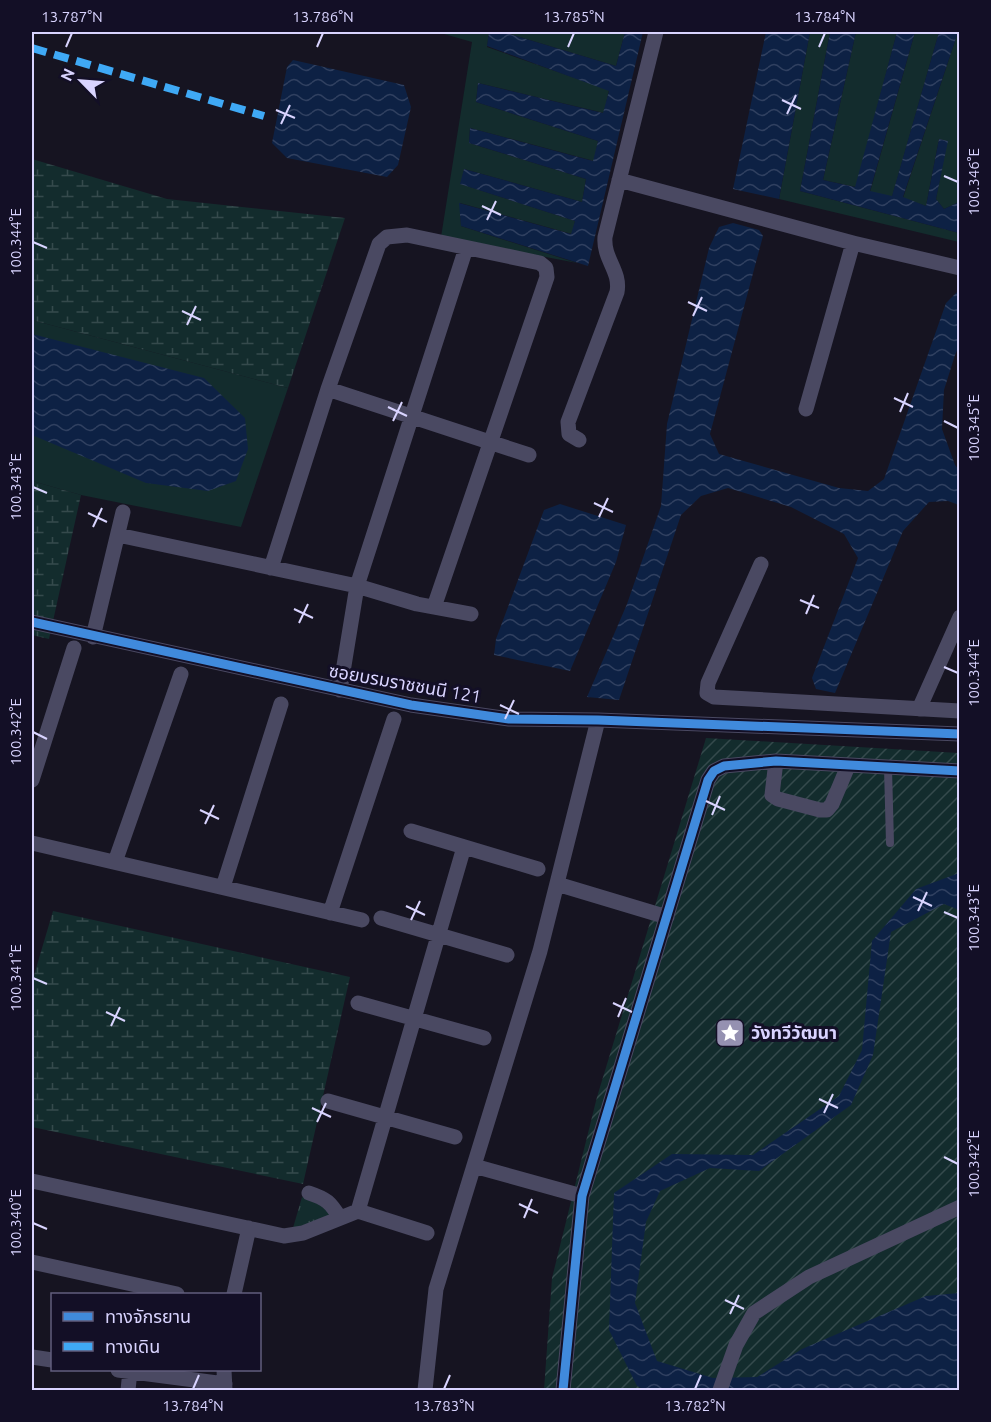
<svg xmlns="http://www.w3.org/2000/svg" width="991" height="1422" font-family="Ubuntu,'Noto Sans Thai',sans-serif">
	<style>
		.grass { fill: #132c2d }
		.wetland { fill: url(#wetland-marsh) }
		.park { fill: url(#park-tufts) }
		.garden { fill: url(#garden-furrows) }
		.water { fill: url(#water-waves) }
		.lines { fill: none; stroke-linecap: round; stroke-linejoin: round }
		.service { stroke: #4a4962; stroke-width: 8 }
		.minor { stroke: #4a4962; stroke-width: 15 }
		.quiet { stroke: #3fa9f5; stroke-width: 8; stroke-dasharray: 15 8; stroke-linecap: butt }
		.cycleway-casing { stroke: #130f26; stroke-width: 13 }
		.cycleway { stroke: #408adc; stroke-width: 9 }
		.ticks { fill: none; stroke: #d9d4ff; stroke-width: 2 }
		.labels { text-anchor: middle; stroke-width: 6; stroke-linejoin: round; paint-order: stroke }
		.street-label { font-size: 18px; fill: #d9d4ff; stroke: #130f26 }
		.poi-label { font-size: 18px; font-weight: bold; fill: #d9d4ff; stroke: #130f26; text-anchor: start }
		.neatline { fill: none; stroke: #d9d4ff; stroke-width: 2 }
		.ticks-label { font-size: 15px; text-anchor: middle; fill: #d9d4ff }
	</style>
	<defs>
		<pattern id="wetland-marsh" width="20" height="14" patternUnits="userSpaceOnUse" patternTransform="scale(1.5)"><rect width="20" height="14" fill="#132c2d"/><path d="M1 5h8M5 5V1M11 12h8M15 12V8" fill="none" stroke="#354a4c"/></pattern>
		<pattern id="park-tufts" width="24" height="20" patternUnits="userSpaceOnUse" patternTransform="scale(1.5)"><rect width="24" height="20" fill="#132c2d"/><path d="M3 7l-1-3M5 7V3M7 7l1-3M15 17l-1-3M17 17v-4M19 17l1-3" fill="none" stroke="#354a4c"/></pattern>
		<pattern id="garden-furrows" width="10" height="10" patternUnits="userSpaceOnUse" patternTransform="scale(1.5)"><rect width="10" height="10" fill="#132c2d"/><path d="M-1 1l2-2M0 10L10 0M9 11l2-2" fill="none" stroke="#354a4c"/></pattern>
		<pattern id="water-waves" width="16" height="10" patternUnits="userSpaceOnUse" patternTransform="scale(1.5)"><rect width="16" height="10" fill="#0d2144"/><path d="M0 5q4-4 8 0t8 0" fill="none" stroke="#304060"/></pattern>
	</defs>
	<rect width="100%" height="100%" fill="#161421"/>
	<path class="grass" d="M437,32H489L487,47L609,90L604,113L478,83L476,102L598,141L594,161L470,128L469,143L586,179L582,202L464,169L461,184L575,221L572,234L460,203L461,226L577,263L441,237L472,42Z
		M503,32H625L616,66Z
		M810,32H830L800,191L959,233V242L779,199Z
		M856,32H897L856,187L823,180Z
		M915,32H939L892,197L870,192Z
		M958,32L959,202L944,209L936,199L947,141L939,139L926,206L903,198Z
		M32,320L288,388L241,527L81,495L32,481Z"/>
	<path class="wetland" d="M32,159L167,199L345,218L288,388L32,320Z
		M32,481L81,495L49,639L32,635Z
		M53,911L350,977L303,1184L32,1127V982Z"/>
	<path class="park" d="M302,1197L326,1203L333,1214L322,1221L293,1228Z"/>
	<path class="garden" d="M706,738L959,753V1390H544L552,1278L597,1097Z"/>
	<path class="water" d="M489,32H503L616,66L625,32H643L588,266L461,226L459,203L571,234L575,221L460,184L464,169L582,202L586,179L469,143L470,128L593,161L598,141L476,102L478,83L603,113L609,91L487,46Z
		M766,32H810L779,199L733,189Z
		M830,32H856L823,180L855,187L897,32H915L870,191L892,196L939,32H958L903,197L926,206L939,139L948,141L936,199L944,209L959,202V233L800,191Z
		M293,60L404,85L411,107L398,165L387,177L287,158L272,143L287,67Z
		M733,223L759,230L763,236L710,434L719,454L839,488L868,491L884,479L946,303L959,290V346L955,355L944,390L942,429L955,465L959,470V505L948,501L929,502L903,531L835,693L816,689L812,678L858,558L844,534L791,507L728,488L701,496L681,515L619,700L587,697L627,604L661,506L667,424L709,248L719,227Z
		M32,334L204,378L245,418L248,449L236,481L208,491L146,483L32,435Z
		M560,504L626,525L616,562L570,671L494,655L496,639L544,510Z
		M959,873V910L944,904L891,932L873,1055L851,1105L759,1171L710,1168L660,1191L646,1222L635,1303L657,1361L713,1378L757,1377L802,1349L926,1296L959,1293V1390H645L637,1386L609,1330L614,1193L672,1154L753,1155L839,1096L862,1050L872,941L916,889Z"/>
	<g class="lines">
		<path class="service" d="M888,768L890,843"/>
		<path class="minor" d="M619,180L853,243L960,268
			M328,389L529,455
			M806,409L853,243
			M579,440L569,434L568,422L617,292C621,271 603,259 605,237L656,32
			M118,535L357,586L417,604L471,614
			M761,564L708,683L707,693L714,697L960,711
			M271,568L328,389L379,244L387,237L407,235L540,263L546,268L547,277L434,607
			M32,622L411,705L509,719L598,720L960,734
			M93,637L123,512
			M340,690L357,586L466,248
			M919,709L960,617
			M776,761L772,795L778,799L820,810H827L832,804L848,766
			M32,780L74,648
			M411,831L538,869
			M32,843L362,920
			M115,862L181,674
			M557,884L667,917
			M223,887L281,704
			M330,913L394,719
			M381,918L507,955
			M358,1003L484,1038
			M328,1101L455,1137
			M474,1166L582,1196
			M32,1181L284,1236L303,1233L358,1211L464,847
			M309,1193C327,1199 330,1202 340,1218
			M358,1211L427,1233
			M32,1262L177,1294
			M234,1294L249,1228
			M32,1357L52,1360
			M118,1370L225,1384
			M224,1370L225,1390
			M128,1390L130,1371
			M425,1390L436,1289L540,951L598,720
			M563,1390L582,1196L708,780L714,771L724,766L776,761L960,771
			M720,1390L736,1345L754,1313L809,1277L960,1207"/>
		<path class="quiet" d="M32,48L264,116"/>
		<g class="cycleway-casing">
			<path id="cycleway" d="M32,622L411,705L509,719L598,720L960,734
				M563,1390L582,1196L708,780L714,771L724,766L776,761L960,771"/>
		</g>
		<use href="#cycleway" class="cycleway"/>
	</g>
	<path class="ticks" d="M66,47L72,33M317,47L323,33M568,47L574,33M819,47L825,33M782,100L801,109M276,110L295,118M787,114L796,95M281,124L290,105M944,176L958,182M482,206L501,215M487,220L496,201M33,242L47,248M688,302L707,311M182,311L201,320M693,316L702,297M187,325L196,306M894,398L913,407M388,407L407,416M900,412L908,393M393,421L402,402M944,421L958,428M33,487L47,493M594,503L613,512M88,513L107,522M599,517L608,498M93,527L102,508M800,600L819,608M294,609L313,618M806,614L814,595M299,623L308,604M944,667L958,673M500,705L519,714M505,719L514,700M33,732L47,739M706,801L725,810M200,810L219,819M712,815L720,796M205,824L214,805M913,897L932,906M406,906L425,915M918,911L927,892M944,912L958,918M411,920L420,901M33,978L47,984M613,1003L632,1012M106,1012L125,1021M618,1017L626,998M111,1026L120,1007M819,1099L838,1108M312,1108L331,1117M824,1113L833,1094M317,1122L326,1103M944,1157L958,1164M519,1204L538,1213M524,1218L532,1199M33,1223L47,1229M725,1300L744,1309M730,1314L739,1295M193,1389L199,1375M444,1389L450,1375M695,1389L701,1375"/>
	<defs>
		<g id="sight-square" transform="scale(1.5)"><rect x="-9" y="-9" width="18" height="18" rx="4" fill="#9591b1" stroke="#130f26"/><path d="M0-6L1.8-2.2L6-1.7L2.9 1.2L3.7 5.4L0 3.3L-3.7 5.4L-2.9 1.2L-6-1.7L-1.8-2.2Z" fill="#fff"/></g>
	</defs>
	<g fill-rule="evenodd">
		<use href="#sight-square" x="730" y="1033"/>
	</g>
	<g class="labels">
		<g class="street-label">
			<text transform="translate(405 684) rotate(10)" y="6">ซอยบรมราชชนนี 121</text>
		</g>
		<g class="poi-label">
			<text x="751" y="1039">วังทวีวัฒนา</text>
		</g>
	</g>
	<rect width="991" height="1422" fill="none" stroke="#130f26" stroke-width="66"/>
	<rect x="51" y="1293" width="210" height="78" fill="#130f26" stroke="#625e7d" stroke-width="1.5"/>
	<rect x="63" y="1312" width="30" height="9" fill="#408adc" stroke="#625e7d" stroke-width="1.5"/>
	<text x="105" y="1323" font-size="18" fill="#d9d4ff">ทางจักรยาน</text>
	<rect x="63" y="1342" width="30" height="9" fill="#3fa9f5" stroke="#625e7d" stroke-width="1.5"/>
	<text x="105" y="1353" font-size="18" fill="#d9d4ff">ทางเดิน</text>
	<g transform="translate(81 81) rotate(295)" stroke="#130f26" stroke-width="4.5" paint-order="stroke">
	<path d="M0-4.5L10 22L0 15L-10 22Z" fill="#d9d4ff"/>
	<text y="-9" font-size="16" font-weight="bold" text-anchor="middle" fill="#d9d4ff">N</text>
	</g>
	<rect x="33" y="33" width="925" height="1356" class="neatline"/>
	<g class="ticks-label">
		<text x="72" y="22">13.787°N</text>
		<text x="323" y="22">13.786°N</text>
		<text x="574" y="22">13.785°N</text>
		<text x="825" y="22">13.784°N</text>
		<text transform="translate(974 182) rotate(-90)" y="5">100.346°E</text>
		<text transform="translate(16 242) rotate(-90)" y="5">100.344°E</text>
		<text transform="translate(974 428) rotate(-90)" y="5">100.345°E</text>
		<text transform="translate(16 487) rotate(-90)" y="5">100.343°E</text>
		<text transform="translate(974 673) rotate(-90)" y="5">100.344°E</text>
		<text transform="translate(16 732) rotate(-90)" y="5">100.342°E</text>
		<text transform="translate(974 918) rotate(-90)" y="5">100.343°E</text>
		<text transform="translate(16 978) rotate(-90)" y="5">100.341°E</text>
		<text transform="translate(974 1164) rotate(-90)" y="5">100.342°E</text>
		<text transform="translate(16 1223) rotate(-90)" y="5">100.340°E</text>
		<text x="193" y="1411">13.784°N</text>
		<text x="444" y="1411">13.783°N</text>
		<text x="695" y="1411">13.782°N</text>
	</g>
</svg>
